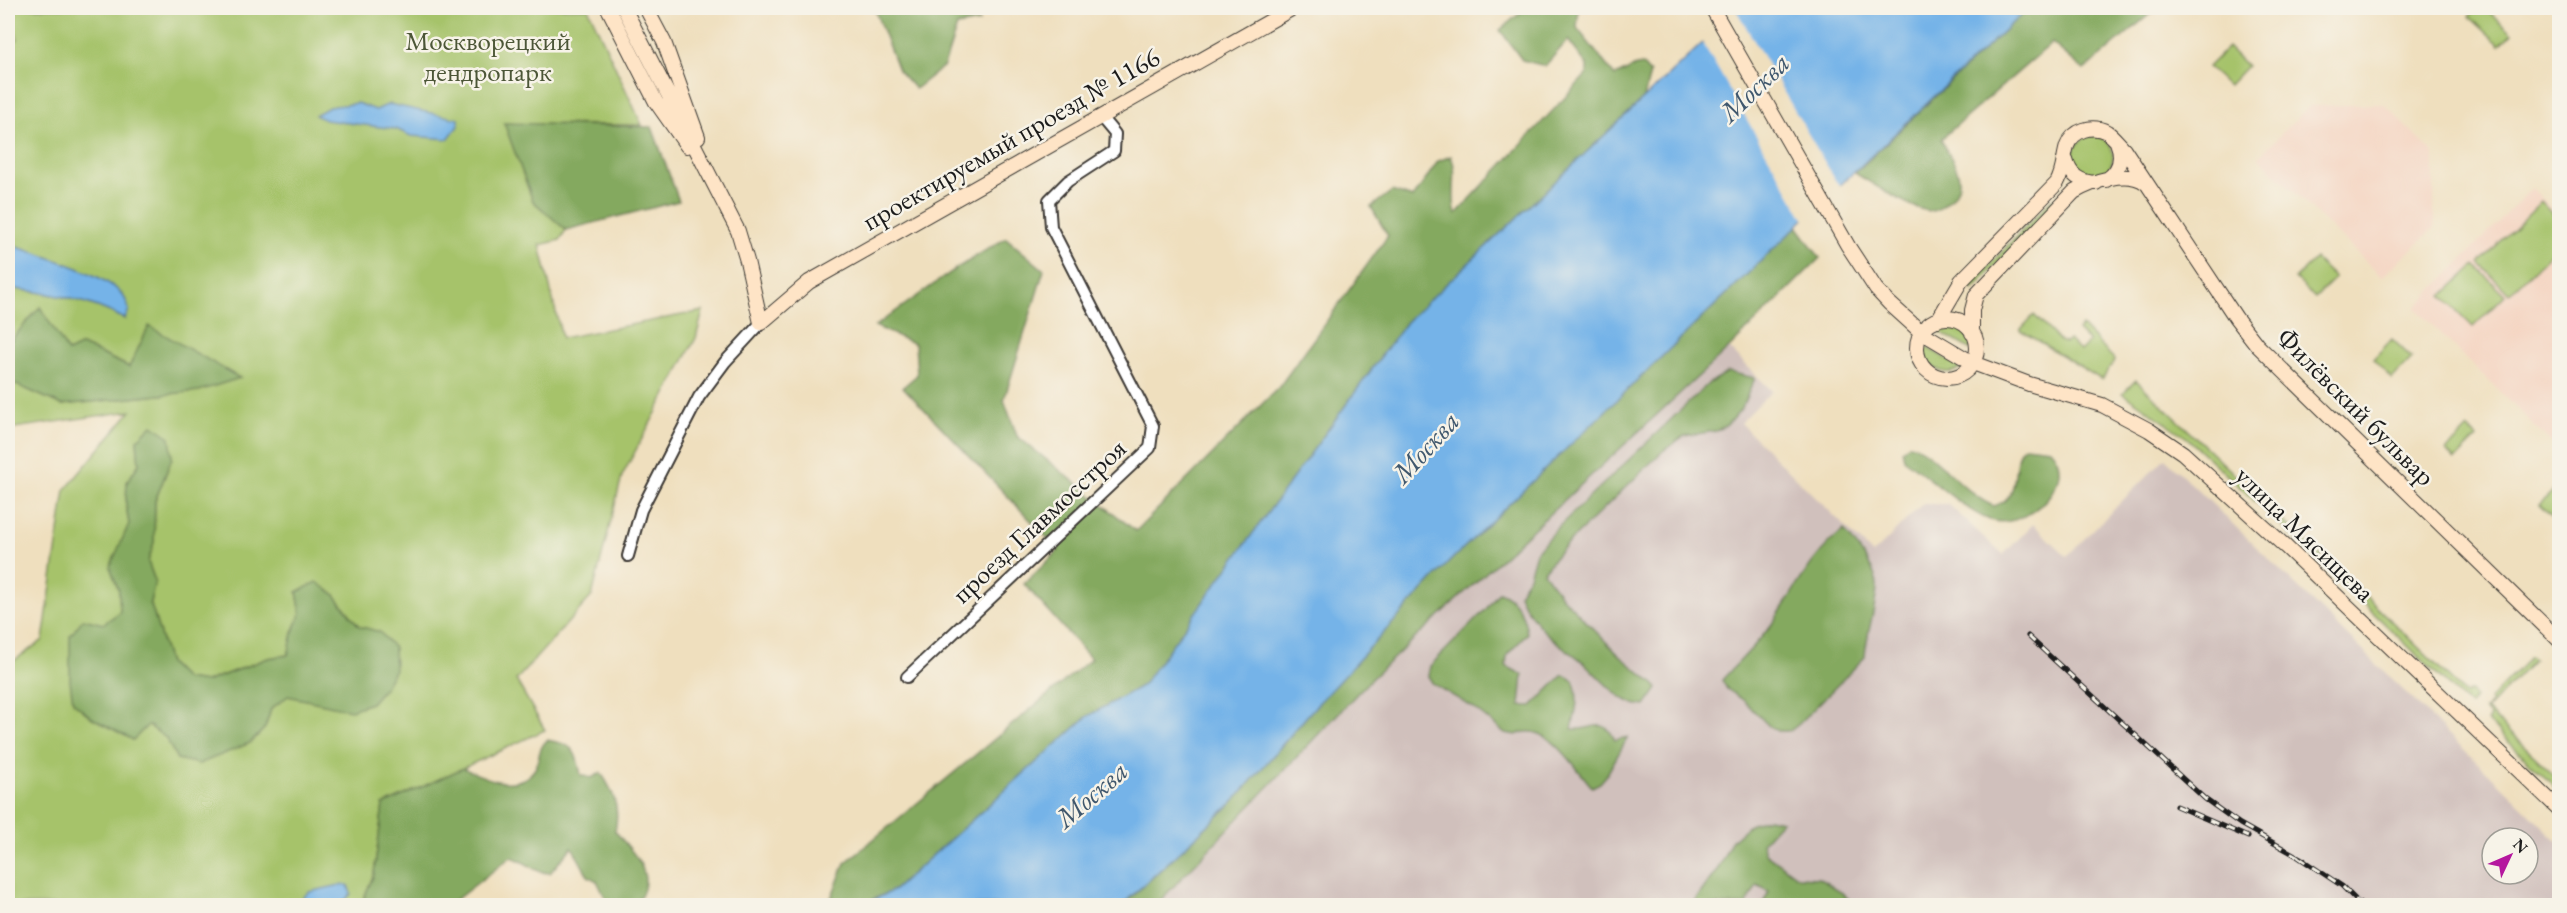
<svg xmlns="http://www.w3.org/2000/svg" width="2567" height="913" font-family="'EB Garamond',serif">
	<style>
		.built { fill: #f4d3c0 }
		.industrial { fill: #d0c0bc; fill-rule: evenodd }
		.green { fill: #a6c36a; stroke: #617043; stroke-width: 1.5; fill-rule: evenodd }
		.forest { fill: #84a95e; stroke: #50623d; stroke-width: 1.5 }
		.water { fill: #75b3e8; stroke: #486882; stroke-width: 1.5 }
		.pier { fill: #efdfbe }
		.lines { fill: none; stroke-linecap: round; stroke-linejoin: round }
		.street-casing { stroke: #3c3934; stroke-width: 14 }
		.secondary-casing { stroke: #3c3934; stroke-width: 16 }
		.street { stroke: #fff; stroke-width: 10 }
		.secondary { stroke: #fee4c6; stroke-width: 14 }
		.rail-casing { stroke: #1c1c1c; stroke-width: 5 }
		.rail { stroke: #f7f3e8; stroke-width: 3; stroke-dasharray: 9; stroke-linecap: butt }
		.labels { text-anchor: middle; stroke-width: 5; stroke-linejoin: round; paint-order: stroke }
		.park-label { font-size: 27px; fill: #4c5637; stroke: #f7f3e8 }
		.street-label { font-size: 27px; fill: #1c1c1c; stroke: #f7f3e8 }
		.water-label { font-size: 28px; font-style: italic; fill: #40586e; stroke: #f7f3e8 }
	</style>
	<rect width="100%" height="100%" fill="#f7f3e8"/>
	<filter id="ink" filterUnits="userSpaceOnUse"><feTurbulence type="fractalNoise" baseFrequency=".0167" numOctaves="2"/><feDisplacementMap in="SourceGraphic" scale="12" xChannelSelector="R" yChannelSelector="G"/><feConvolveMatrix kernelMatrix="1 2 1 2 8 2 1 2 1" color-interpolation-filters="sRGB"/></filter>
	<filter id="wash" filterUnits="userSpaceOnUse"><feTurbulence type="fractalNoise" baseFrequency=".008" numOctaves="4" result="noise"/><feDisplacementMap in="SourceGraphic" scale="24" xChannelSelector="R" yChannelSelector="G"/><feGaussianBlur stdDeviation="1.35" result="paint"/><feColorMatrix in="noise" values="0 0 0 0 0 0 0 0 0 0 0 0 0 0 0 0 0 1.4 0 .05"/><feComposite in="paint" operator="in"/></filter>
	<g filter="url(#wash)">
		<rect width="100%" height="100%" fill="#efdfbe"/>
		<path class="built" d="M2384,104L2434,154V228L2382,277L2258,157L2309,106Z
			M2532,188L2559,216V273L2555,278L2560,284L2559,450L2415,308Z"/>
		<path class="industrial" d="M1729,348L1772,391L1740,423L1873,554L1922,504H1948L2003,555L2033,524L2067,556L2165,458L2560,843L2559,906H1156L1372,678ZM2492,838H2528V874H2492Z"/>
		<path class="green" d="M8,8H588L642,125L505,124L533,201L566,230L560,240L540,245L562,338L703,311L696,338L622,476L592,596L516,680L545,730L383,805L374,874L361,905H8V665L43,640L65,490L131,411L8,429V381L62,405L199,391L150,327L130,367L82,345L68,352L8,340V288C51,294 85,298 125,319L100,278L60,262L8,244V43L18,39L8,17ZM137,440L172,458L155,501L154,542L148,562L155,581L150,602L169,663L185,679L205,682L268,658L289,655L293,633L301,613L297,592L334,594L359,626L351,709L288,696L271,709L265,728L177,759L166,738L148,725L83,619L103,624L120,612L119,591L111,567L129,524L126,504L127,482L139,464Z
			M2477,8H2485L2512,33L2500,45L2469,16Z
			M2228,47L2247,66L2228,86L2208,67Z
			M2073 156a20 20 0 1 1 40 0a20 20 0 1 1-40 0Z
			M2052,199L2057,203L1973,290L1969,286Z
			M2541,201L2559,220V245L2509,294L2479,263Z
			M2315,259L2335,278L2315,298L2295,279Z
			M2475,265L2505,295L2473,327L2442,296Z
			M2034,315L2061,342L2066,343L2069,340L2080,351L2089,342L2078,331L2082,326L2115,360L2102,380L2020,330Z
			M1945,324C1961,325 1971,335 1971,350L1933,328Z
			M2392,339L2412,358L2392,379L2373,359Z
			M1923,345L1962,368C1943,379 1923,366 1923,345Z
			M2136,380L2320,556L2325,551L2319,561L2187,438L2123,393Z
			M2468,429L2477,438L2455,460L2446,451Z
			M2559,485H2560L2559,524L2539,505Z
			M2336,567L2466,694L2471,691L2476,698L2470,706L2329,570Z
			M2530,657L2534,660L2486,710L2559,780V791L2487,721L2490,717L2484,710L2491,702L2489,700Z"/>
		<path class="forest" d="M874,8H978L979,22L957,26L944,66L915,89L898,70Z
			M1526,8H1579L1577,28L1615,76L1636,66L1643,65L1650,73L1644,98L1406,322L1143,685L1088,716L894,890L860,905L828,906L845,863L1091,659L1024,584L1059,550L903,387L917,375L915,344L875,326L957,268L1006,238L1044,270L1004,400L1017,436L1136,531L1279,387L1388,236L1371,207L1392,191L1413,198L1438,161L1451,156C1459,174 1450,195 1456,214L1587,74V65L1568,40L1545,66L1522,60L1500,30Z
			M2028,8H2157L2084,70L2052,43L1941,139C1946,151 1957,165 1959,177C1960,187 1955,196 1947,202C1943,206 1937,211 1931,211C1913,211 1872,183 1855,173Z
			M504,123L652,127L679,201L566,230L533,201Z
			M1797,226L1820,258L1729,348L1372,678L1156,905L1122,906L1233,802L1313,709L1450,561Z
			M40,307L68,352L82,345L129,367L149,326L240,378L199,391L62,405L8,381V340H11Z
			M1728,372L1755,378L1741,409L1727,425L1716,431L1684,436L1663,451L1559,552L1543,572L1562,597L1619,655L1655,685L1657,689L1645,706C1621,706 1599,676 1582,661C1568,650 1554,642 1542,629C1533,618 1524,607 1519,594L1529,576L1536,552L1554,531L1709,383Z
			M152,425L170,437L172,458L155,501L154,542L148,562L155,581L150,602L169,663L185,679L206,682L268,658L288,655L293,633L301,613L297,592L317,582L334,594L359,626L380,632L394,648L395,669L385,687L371,703L351,710L288,696L271,709L265,728L250,743L199,764L177,759L166,738L148,725L133,740L92,718L73,702L70,681V636L83,619L103,624L120,612L119,591L110,567L129,524L126,504L127,482L139,464L137,440Z
			M1909,444C1931,447 1968,498 1994,506C2026,497 2007,457 2025,446L2050,449C2081,480 2026,532 1990,520C1966,512 1927,475 1904,459L1902,450Z
			M1844,530C1854,543 1878,571 1877,587C1876,610 1866,633 1865,657L1799,724L1790,731H1778L1769,726L1743,700L1727,689L1722,680C1739,661 1760,642 1774,621C1796,589 1812,554 1844,530Z
			M1499,592C1516,598 1525,616 1527,634L1507,655L1506,666L1523,675L1520,706H1532L1563,675L1573,680C1580,697 1576,712 1572,729C1592,732 1603,714 1615,740L1628,737L1606,776L1600,783L1592,787C1574,767 1547,719 1516,735L1505,733L1472,707L1433,684L1428,676L1430,666L1487,608Z
			M547,740C574,745 575,748 581,775L591,778L601,773C614,792 620,808 615,831C628,847 654,870 642,894C640,899 636,900 634,905H609L597,881L588,876L572,847L550,873C535,873 526,861 511,857L449,905H361L374,874L383,805L463,768C483,777 517,794 534,770C541,760 536,751 547,740Z
			M1768,818L1782,821L1762,843L1765,853L1798,877L1818,878L1839,890L1855,905H1762L1769,891L1757,885L1746,905H1692L1719,867L1732,840L1749,825Z"/>
		<path class="water" d="M1740,8H2028L1797,226L1450,561L1313,709L1233,802L1122,905L860,906L894,890L1088,716L1143,685L1406,322Z
			M357,103L376,110L389,104L459,119L458,126L448,139L411,136L396,129L325,120L315,115L329,107Z
			M8,244C34,253 110,274 124,297C126,300 128,306 129,310L125,319C85,298 51,294 8,288Z
			M340,885H348L351,894L343,902L333,905H267L284,902L295,905L309,892Z"/>
		<path class="pier" d="M1735,8L1841,190L1806,222L1701,40Z"/>
	</g>
	<g filter="url(#ink)">
		<g class="lines">
			<g class="street-casing">
				<path id="street" d="M628,556L641,510L699,397L725,362L761,323
					M907,677L1150,448L1153,426L1051,227L1049,200L1068,181L1114,151L1115,134L1100,116"/>
			</g>
			<g class="secondary-casing">
				<path id="secondary" d="M608,8L656,102L687,146
					M624,8L738,231L747,261L761,323L809,282L1293,8
					M646,8L664,42L698,137
					M1712,8L1848,246L1876,289L1889,303L1921,332L1973,363L2029,384L2102,405L2149,430L2183,453L2286,547L2560,810
					M2066,160C2070,175 2079,182 2096,183
					M2106,180C2120,171 2123,157 2117,142
					M1917 348a30 30 0 1 1 60 0a30 30 0 1 1-60 0Z
					M1938,320L1961,281L2057,183C2064,170 2063,159 2067,146C2073,130 2092,124 2107,132C2113,136 2118,143 2124,149L2236,318L2257,345L2560,641
					M1972,333V310L1976,295L2074,192C2093,181 2127,169 2146,183"/>
			</g>
			<use href="#street" class="street"/>
			<use href="#secondary" class="secondary"/>
			<g class="rail-casing">
				<path id="rail" d="M2028,636L2205,799L2240,824L2304,860
					M2176,806L2248,837
					M2298,857L2342,886L2362,906"/>
			</g>
			<use href="#rail" class="rail"/>
		</g>
	</g>
	<g class="labels">
		<g class="park-label">
			<text x="488" y="50">Москворецкий<tspan x="488" dy="31">дендропарк</tspan></text>
		</g>
		<g class="street-label">
			<text transform="translate(1011 139) rotate(-30)" y="9">проектируемый проезд № 1166</text>
			<text transform="translate(2356 407) rotate(45)" y="9">Филёвский бульвар</text>
			<text transform="translate(1039 521) rotate(-43)" y="9">проезд Главмосстроя</text>
			<text transform="translate(2305 534) rotate(44)" y="9">улица Мясищева</text>
		</g>
		<g class="water-label">
			<text transform="translate(1754 87) rotate(-44)" y="10">Москва</text>
			<text transform="translate(1425 447) rotate(-48)" y="10">Москва</text>
			<text transform="translate(1091 794) rotate(-41)" y="10">Москва</text>
		</g>
	</g>
	<rect width="2567" height="913" fill="none" stroke="#f7f3e8" stroke-width="30"/>
	<g transform="translate(2510 856) rotate(46)"><circle r="28" fill="#f7f3e8" stroke="#9f9d96" stroke-width="1.5"/>
	<path d="M0-4.5L10 22L0 15L-10 22Z" fill="#b5179e"/>
	<text y="-9" font-size="16" font-weight="bold" text-anchor="middle" fill="#1c1c1c">N</text>
	</g>
</svg>
